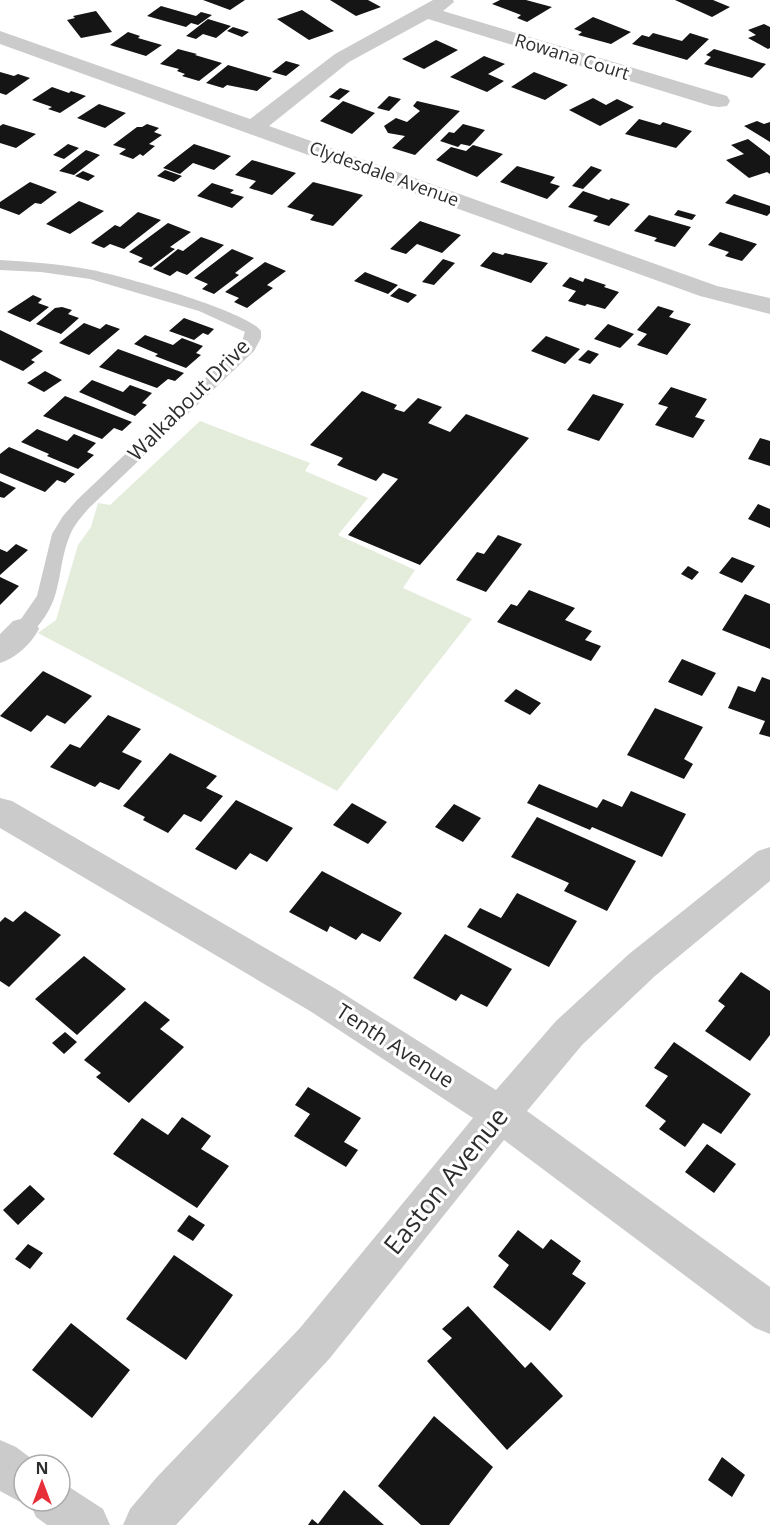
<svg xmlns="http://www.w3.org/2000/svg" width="770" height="1525" font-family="'Open Sans',sans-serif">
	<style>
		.green { fill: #e4ecdc }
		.building { fill: #151515 }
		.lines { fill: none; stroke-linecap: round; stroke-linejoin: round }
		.lane { fill: #cbcbcb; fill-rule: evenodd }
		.street { fill: #cbcbcb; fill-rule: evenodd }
		.labels { text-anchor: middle; stroke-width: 6; stroke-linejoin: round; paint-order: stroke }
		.far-street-label { font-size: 18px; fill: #2e2e2e; stroke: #fff }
		.street-label { font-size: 21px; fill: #2e2e2e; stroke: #fff }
		.near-street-label { font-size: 26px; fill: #2e2e2e; stroke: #fff }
	</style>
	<rect width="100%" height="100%" fill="#fff"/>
	<path class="green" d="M200,421L310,463L305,471L368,498L338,535L415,570L403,588L472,619L337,791L38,633L56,620L78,545L91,527L98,503L110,505Z"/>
	<path class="building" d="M203,0H245L230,10Z
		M330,0H368L381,7L356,16Z
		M500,0H526L552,7L527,22L517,18L521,15L492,4Z
		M675,0H713L730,7L712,17Z
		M161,6L196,16L201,12L212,15L198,25L191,23L186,27L147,16Z
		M302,10L334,31L309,40L277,19Z
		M96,11L112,32L81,38L67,20L75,18L73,16Z
		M593,17L631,32L611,44L578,35L582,32L574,29Z
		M208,19L231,26L216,38L203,34L196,39L186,36Z
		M764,24L770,27V48L768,49L748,38L756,35L748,30Z
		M233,27L249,32L242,37L227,31Z
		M128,32L140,36L138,38L162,45L146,56L110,45Z
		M653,33L682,41L690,33L709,39L687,60L632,44L642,35L649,37Z
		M436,40L458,50L424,69L402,59Z
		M178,49L197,54L195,55L222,63L199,81L182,76L185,74L177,71L179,69L160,64Z
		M714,49L766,64L752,78L704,64L711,57L706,55Z
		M484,56L505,64L488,74L504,81L487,92L450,77Z
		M286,61L300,65L286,76L272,72Z
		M228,65L272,78L257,91L227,85L223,88L206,83Z
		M0,72L14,76L18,74L30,78L6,95L0,93Z
		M534,72L568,85L545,100L511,87Z
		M52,87L69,93L71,91L86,96L60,113L48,109L52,107L32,100Z
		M340,88L350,91L339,100L329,97Z
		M389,96L401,99L389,111L377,108Z
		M593,98L606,105L617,99L634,107L600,126L569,110Z
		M343,101L375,113L352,134L320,121Z
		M417,101L460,111L415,155L392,148L405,136L388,133L384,126L396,118L407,122L420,111L413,106Z
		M99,104L126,113L105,128L77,118Z
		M639,119L660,125L663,122L692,131L676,148L625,134Z
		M757,121L764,124L770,122V142L744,126Z
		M3,124L36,134L16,148L0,143V126Z
		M147,124L159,128L154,132L162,135L149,144L155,146L143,156L140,154L133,159L119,154L126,149L113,145L137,127H142Z
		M463,124L485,130L470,146L461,144L458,147L440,141L449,132L454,133Z
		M748,139L770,156V174L767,172L749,178L726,160L744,154L731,145Z
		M68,144L79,148L64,159L53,155Z
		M194,144L231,156L214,170L193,163L180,174L163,168Z
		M473,145L503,154L477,177L436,160L451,147L466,151Z
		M86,150L100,155L74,175L59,171Z
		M252,160L296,173L272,195L249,188L256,181L235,175Z
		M517,166L555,177L550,183L560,186L547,199L500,182Z
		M591,166L602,170L583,189L572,186Z
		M165,170L182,176L174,182L157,176Z
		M83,171L95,176L88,181L75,176Z
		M30,182L57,192L41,204L35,203L19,215L0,208V202Z
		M313,182L363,195L333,226L310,220L314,215L287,207Z
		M212,183L234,190L230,193L244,197L232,208L197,196Z
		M583,191L609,200L611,198L630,204L609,226L593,221L598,216L568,207Z
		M734,194L770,206V213L767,216L725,203Z
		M79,201L104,211L70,234L46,224Z
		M678,210L696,215L692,220L674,215Z
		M138,212L161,220L124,249L110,244L104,248L91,243L115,225L120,227Z
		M649,215L691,227L675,247L654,241L657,238L634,231Z
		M420,221L461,235L442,253L417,244L406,254L390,249Z
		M168,223L191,232L170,247L175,249L151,267L138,262L143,258L129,252Z
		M720,232L757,244L742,261L725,256L729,252L708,245Z
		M201,237L224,245L187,275L177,271L170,276L153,269L178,249L183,251Z
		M232,249L254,258L235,273L239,275L214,294L202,289L208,284L194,278Z
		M493,252L503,255L505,253L548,263L531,283L480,266Z
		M443,259L455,263L434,285L422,282Z
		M265,262L286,271L267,285L273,288L247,308L234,302L239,298L225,292Z
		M365,272L398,285L388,294L354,281Z
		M570,277L583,282L585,278L606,285L604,287L619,292L605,309L587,304L585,306L568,301L576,291L562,286Z
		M399,288L417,295L408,303L390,296Z
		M33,295L42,299L38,303L49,307L30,322L7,312Z
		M658,306L674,311L669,317L691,324L667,355L637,345L647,334L637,330Z
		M62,307L72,310L68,314L79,318L61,334L36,324L55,308Z
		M184,318L214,329L208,335L203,333L194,340L169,331Z
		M84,323L100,329L106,324L120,329L89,355L59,343Z
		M608,324L634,334L620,348L594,339Z
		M0,330L43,351L31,360L35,362L23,371L0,360Z
		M145,335L173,345L182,338L203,346L196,353L201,355L186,368L155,356L158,354L134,344Z
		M546,336L580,349L565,364L531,351Z
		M118,349L184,373L175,381L168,379L157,388L99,367Z
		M588,350L599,354L590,364L578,360Z
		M45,371L62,380L44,392L27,383Z
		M92,380L123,392L130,385L152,393L142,403L147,405L135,416L79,392Z
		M671,387L707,399L695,417L705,420L693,438L655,425L668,407L658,404Z
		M362,391L397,405L394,409L404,412L418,398L442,407L428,423L450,432L466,414L529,438L420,565L348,535L398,479L383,473L376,481L337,465L343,458L310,445Z
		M593,394L624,404L599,441L567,430Z
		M65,396L132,422L122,431L114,428L102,439L43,416Z
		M37,429L67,441L74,434L96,443L87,452L94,455L78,469L47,456L49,454L21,442Z
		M760,438L770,441V466L748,459Z
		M9,447L75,474L65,483L57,480L45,492L0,473V454Z
		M0,481L16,488L4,498L0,497Z
		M758,504L770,509V528L748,519Z
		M498,535L522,544L486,592L456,580L477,552L484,554Z
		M16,544L28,550L0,575V549L7,552Z
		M732,557L755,566L742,583L719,573Z
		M688,566L699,572L692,580L681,574Z
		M0,577L19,586L0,605Z
		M529,590L575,608L565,620L592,631L585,640L601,646L591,661L497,622L511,604L517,606Z
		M745,594L770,604V649L722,630Z
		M682,659L716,673L702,696L668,682Z
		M43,671L92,696L65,724L47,715L31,732L0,716Z
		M762,677L770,680V737L759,734L765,721L728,708L738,686L755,692Z
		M516,689L541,703L530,715L504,701Z
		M655,708L703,727L684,759L693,764L684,779L627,755Z
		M108,715L141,729L122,752L142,761L119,790L100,782L95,787L50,767L70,744L80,748Z
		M170,753L217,776L206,788L223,796L201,822L184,814L168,833L143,820L145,817L123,806Z
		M539,784L597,808L603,799L622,807L631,791L686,814L662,857L592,827L590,830L527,803Z
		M236,800L293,828L267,862L250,853L236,870L195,849Z
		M352,803L387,822L368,844L333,825Z
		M454,804L481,818L463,842L435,827Z
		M537,817L636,861L607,911L564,891L569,883L511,857Z
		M322,871L402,913L380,942L362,933L356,940L330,926L327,932L289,912Z
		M517,893L577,921L549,967L467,927L480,908L501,918Z
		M25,911L61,935L9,987L0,981V922L5,917L13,922Z
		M445,934L512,969L487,1007L461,994L456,1001L413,978Z
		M84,956L126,989L77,1035L35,999Z
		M741,972L770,991V1035L750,1061L705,1031L725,1006L718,1001Z
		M145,1001L170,1020L160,1029L184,1047L129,1103L96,1077L101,1073L84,1060Z
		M65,1032L77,1042L64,1054L52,1043Z
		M674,1042L751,1094L721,1134L703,1123L685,1147L659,1129L666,1121L645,1106L668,1076L654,1068Z
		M308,1087L361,1118L344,1142L358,1150L346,1167L294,1136L310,1114L295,1105Z
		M182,1117L211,1136L201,1149L229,1166L197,1208L113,1154L142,1118L168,1135Z
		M707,1144L736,1164L714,1193L685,1172Z
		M30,1185L45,1199L18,1225L3,1210Z
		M189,1215L205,1225L193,1241L177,1231Z
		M518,1230L543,1249L551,1239L581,1261L572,1274L586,1283L550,1331L493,1287L509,1265L498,1256Z
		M28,1244L43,1253L30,1269L15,1259Z
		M174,1255L233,1295L186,1360L126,1319Z
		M468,1306L525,1368L531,1362L563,1396L507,1450L427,1361L452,1338L442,1329Z
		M71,1323L130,1370L92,1418L32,1370Z
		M434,1416L493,1467L449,1525H421L378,1486Z
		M722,1457L745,1475L732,1497L708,1480Z
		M344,1490L384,1525H308L312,1519L318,1524Z"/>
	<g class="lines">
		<path class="lane" d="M0,260C31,262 62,264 92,270C122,276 247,311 261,331V338L254,351L89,508C82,516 74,525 70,535C56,569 64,597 37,627C31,634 27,637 17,634L14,629L37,596L52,534L63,516L77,500L241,344L245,332L199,311L90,279L41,272L0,270Z"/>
		<path class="street" d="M433,0H453L454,2L443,11L727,96L730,101L727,106L719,107L711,106L428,19L349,62L269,126L717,286L770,298V314L700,296L0,44V31L250,119L335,54Z
			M24,618L35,621L39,629C31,644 16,658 0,663V634L13,621Z
			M0,798L12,801L336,989L496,1090L556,1021L629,954L758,851L770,847V881L655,976L582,1045L527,1111L770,1287V1334L755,1328L504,1140L330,1358L176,1525H123L130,1509L157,1477L300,1328L473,1118L310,1011L0,828Z
			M0,1440L16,1447L40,1465H24V1501H60V1481L103,1509L110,1525H47L36,1517L29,1501L24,1504L0,1491Z"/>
	</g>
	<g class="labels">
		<g class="far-street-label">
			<text transform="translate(572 57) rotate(17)" y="6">Rowana Court</text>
			<text transform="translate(384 174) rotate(20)" y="6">Clydesdale Avenue</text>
		</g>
		<g class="street-label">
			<text transform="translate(189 400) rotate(-45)" y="7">Walkabout Drive</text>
			<text transform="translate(395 1046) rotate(33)" y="7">Tenth Avenue</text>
		</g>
		<g class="near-street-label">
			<text transform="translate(446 1181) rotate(-51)" y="9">Easton Avenue</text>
		</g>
	</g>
	<g transform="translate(42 1483)"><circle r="28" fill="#ffffff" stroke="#ababab" stroke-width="1.5"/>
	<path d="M0-4.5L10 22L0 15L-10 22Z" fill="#e72f3a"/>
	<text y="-9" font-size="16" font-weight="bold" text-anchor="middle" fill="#2e2e2e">N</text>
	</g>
</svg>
